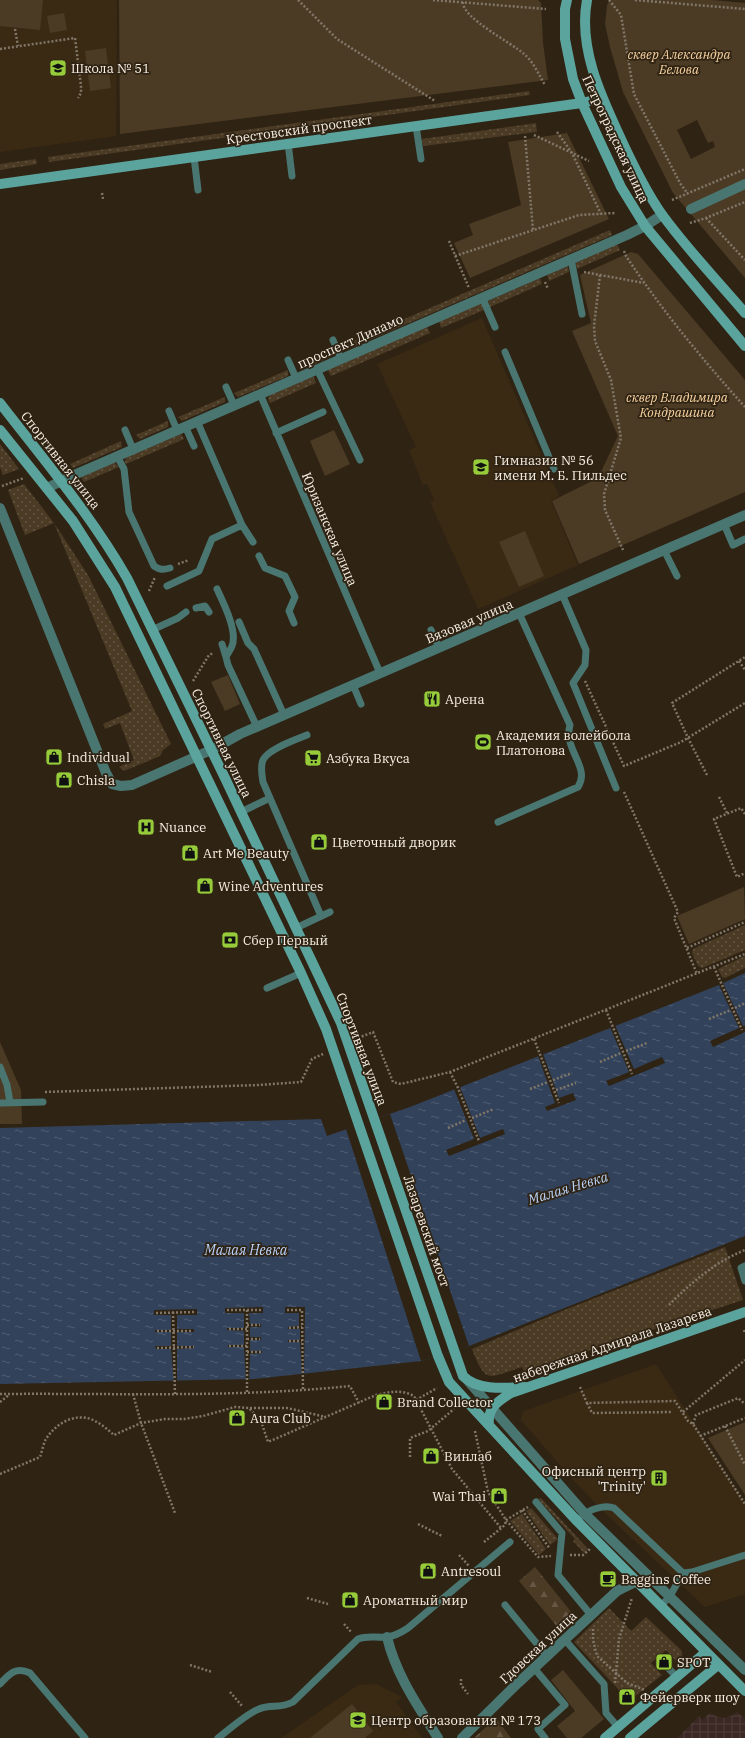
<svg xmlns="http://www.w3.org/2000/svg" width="745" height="1738" font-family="'IBM Plex Serif',serif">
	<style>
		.built { fill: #3a2a14 }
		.industrial { fill: url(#industrial-grid) }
		.grass { fill: url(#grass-dots) }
		.forest { fill: url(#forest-firs) }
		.green { fill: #4b3b25; fill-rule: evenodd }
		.water { fill: url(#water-ripples) }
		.pier { fill: #2f2313 }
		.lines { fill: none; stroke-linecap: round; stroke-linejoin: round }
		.path { stroke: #817769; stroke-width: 2.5; stroke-dasharray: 2 2; stroke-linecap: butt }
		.lane { stroke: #4a7672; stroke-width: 7 }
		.street { stroke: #4a7672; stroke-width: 10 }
		.secondary { stroke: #5ba39d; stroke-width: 10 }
		.labels { text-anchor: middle; stroke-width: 3.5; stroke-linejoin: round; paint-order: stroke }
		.park-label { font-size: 13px; font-style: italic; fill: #f9d3a1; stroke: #2f2313 }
		.poi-label { font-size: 13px; fill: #f9f1e6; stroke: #2f2313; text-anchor: start }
		.street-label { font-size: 13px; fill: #f9f1e6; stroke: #2f2313 }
		.water-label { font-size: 14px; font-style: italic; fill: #bad4fc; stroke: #2f2313 }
	</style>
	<defs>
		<pattern id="industrial-grid" width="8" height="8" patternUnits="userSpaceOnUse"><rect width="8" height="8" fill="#3b2824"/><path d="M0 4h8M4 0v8" fill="none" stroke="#4e3d39"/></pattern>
		<pattern id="grass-dots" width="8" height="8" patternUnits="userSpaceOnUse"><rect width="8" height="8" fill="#4b3b25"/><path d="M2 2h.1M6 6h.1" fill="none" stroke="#665845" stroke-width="1.8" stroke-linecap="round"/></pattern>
		<pattern id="forest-firs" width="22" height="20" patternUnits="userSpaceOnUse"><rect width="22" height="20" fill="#4b3b25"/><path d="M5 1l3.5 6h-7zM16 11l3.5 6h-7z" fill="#665845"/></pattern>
		<pattern id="water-ripples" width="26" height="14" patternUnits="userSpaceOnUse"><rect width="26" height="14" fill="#32425b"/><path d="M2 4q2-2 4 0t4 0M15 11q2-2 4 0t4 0" fill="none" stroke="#505e73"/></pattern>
	</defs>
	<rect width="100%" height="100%" fill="#2f2313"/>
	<path class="built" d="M0,0H117L116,136L0,152Z
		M482,318L559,496L551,501L578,565L478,609L430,502L434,500L427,484L423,485L409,450L416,447L377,364Z
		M656,1364L745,1503V1594L705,1607L604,1512L572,1479L521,1420V1417L524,1411Z
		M376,1684L402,1697L396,1702L422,1738H281L358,1685Z"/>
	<path class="industrial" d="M737,1712L745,1719V1738H677L699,1716L702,1720L710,1713L716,1716L723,1718L731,1716Z"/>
	<path class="grass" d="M529,91L530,95L49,162L48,157Z
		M536,123L537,132L423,146L422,139Z
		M36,159L37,164L0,170V164Z
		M610,230L612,235L344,351L340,347Z
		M617,244L620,250L577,269L575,262Z
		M568,266L569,272L549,281L547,275Z
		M540,278L542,284L490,307L488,301Z
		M481,303L484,310L441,328L439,321Z
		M427,326L430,333L331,376L328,370Z
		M330,352L331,357L301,370L298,365Z
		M288,370V376L238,397L234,393Z
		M313,376L316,383L270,403L268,399L270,395Z
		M225,397V402L182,421L178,417Z
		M168,421V427L140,439L136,435Z
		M181,434L184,439L126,464L125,462L126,457Z
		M121,441L122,447L73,468L70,464Z
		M0,444L19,469L3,475L0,467Z
		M113,463H115L119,467L84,482L81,477Z
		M24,484L54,523L88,575L171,744L163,750L160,756L124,771L119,767L134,760L120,723L105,729L103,724L132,711L54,523L25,535L8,490Z
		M745,925V950L702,968L698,966L692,953L693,949Z
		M745,956V968L725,978L722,977L718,969Z
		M725,1247L743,1300L524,1372L522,1367C488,1378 486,1385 472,1349L562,1311Z
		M541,1498L588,1549L584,1553L573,1541L575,1539L538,1499Z
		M531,1508L558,1539L550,1545L526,1511Z
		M522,1514L546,1549L539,1555L510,1521Z
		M609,1608L631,1631L646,1617L681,1650C684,1656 681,1658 677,1662L666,1650L651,1663L662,1675L634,1697L627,1689L620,1691L574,1642Z"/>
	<path class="forest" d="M535,1567L576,1618L560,1630L519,1581Z
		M496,1718L511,1738H474Z"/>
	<path class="green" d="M0,0H43L40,30L0,26Z
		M119,0H538L541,3L543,43L548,80L120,134Z
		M610,0H712L745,3V278L673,193L623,92L610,47L605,24L607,5ZM697,120L708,143L713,141L715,147L691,159L677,130Z
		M64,13L67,30L50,33L47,16Z
		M106,48L111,88L90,91L85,51Z
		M567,133L609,219L470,278L454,243L473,235L469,224L521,205L508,142Z
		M631,252L638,254L745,380V492L579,564L552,501L598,478L618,436L572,331L591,323L580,275Z
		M334,430L350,464L325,476L310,441Z
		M525,531L544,576L519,587L499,542Z
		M228,675L240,704L225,711L211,682Z
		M744,887L745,919L689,944L677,916Z
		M0,1042L21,1090L22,1124H0Z
		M745,1422V1495L708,1438Z
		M563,1670L604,1719L581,1738H567L557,1726L575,1711L551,1680Z
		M352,1704L373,1731L365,1738H310Z
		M489,1728L497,1738H476Z"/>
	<path class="water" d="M745,973V1236L469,1346L421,1361L254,1379L0,1384V1128L321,1119L327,1136L410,1107L719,985Z"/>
	<path class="pier" d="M723,983L743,1026H745V1032L713,1047L710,1041L739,1028L719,985Z
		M615,1025L634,1069L662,1057L665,1063L609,1086L606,1081L629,1072L610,1027Z
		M543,1054L559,1098L573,1093L576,1100L547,1111L545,1107L555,1103L538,1056Z
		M460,1087L480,1138L503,1129L505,1134L449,1156L446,1150L474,1139L454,1089Z
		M390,1114L469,1346L421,1361L346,1129Z
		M263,1307V1313H249L250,1324H261V1327H250V1337H261V1340H250V1351H262V1353L250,1354L249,1381H246L244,1347H228V1345H244V1331L227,1330V1328H244V1313H225V1308Z
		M285,1307H305L304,1375L302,1376L300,1342H288V1340H300V1329H288V1327L299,1326V1313H285Z
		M197,1309V1315H177V1329H194V1332H177V1346H194V1348L177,1349V1382L174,1383L171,1349H156L155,1346H171V1332H155V1330H171V1315H154V1310Z"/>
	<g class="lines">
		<path class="path" d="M298,0L337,39L435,101
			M433,0L546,9
			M609,0L621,15L634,94L680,183L688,194
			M635,0L745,9
			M463,2C462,18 512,43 524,54C533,61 539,75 545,85
			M15,29L18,46
			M0,49L75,38L81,86V93L78,98
			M557,132L572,153L601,214
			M534,135L589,161
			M525,136L533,230
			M102,193L103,199
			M672,200L745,169
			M706,218L745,260
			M690,223L706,218L745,202
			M449,241L469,288
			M624,251L626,256C661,309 702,359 745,407
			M455,256L579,215L615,213
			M584,272L644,283
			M600,275L594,326L595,341L611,380L621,438L604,494L605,510L623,550
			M545,282L548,289
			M2,486L24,478
			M178,564L189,560
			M149,591L155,577
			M739,661L745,670
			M193,681L209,655L214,653
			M585,681L624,766L681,742L745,703
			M707,775L688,738L672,703L745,657
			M624,792L678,912L674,918L697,974
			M719,797L727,813
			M745,814L741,808L714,819L737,877L745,873
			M687,948L745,922
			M714,967L742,1030
			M735,1008L745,1003
			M606,1010L632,1074
			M709,1019L731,1010
			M358,1038L373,1032L393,1082L401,1084L450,1072L745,954
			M534,1039L559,1103
			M626,1051L647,1043
			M600,1062L621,1053
			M450,1072L458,1088L479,1141
			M553,1080L572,1073
			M530,1089L548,1082
			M556,1090L576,1083
			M45,1092L259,1085L301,1082L312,1059L323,1054
			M472,1118L494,1109
			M448,1128L466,1120
			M669,1305C692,1282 715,1262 745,1250
			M227,1310H262
			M247,1310V1394
			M287,1310H302L303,1391
			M173,1312L175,1395
			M156,1313L195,1312
			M247,1325H260
			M289,1328L302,1327
			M229,1329H247
			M744,1330L745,1333
			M157,1331H192
			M247,1339H260
			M289,1341H302
			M229,1346H247
			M157,1348L194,1347
			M247,1352H261
			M580,1387L587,1403L675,1401L688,1421L693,1424L745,1504
			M0,1394C117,1393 234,1398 350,1386L359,1403
			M133,1394L141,1423L175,1513
			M416,1400L437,1388
			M0,1402L9,1395
			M587,1403L592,1413L671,1412
			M250,1408H287L326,1417
			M683,1412L745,1360
			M693,1424L696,1415L738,1398L745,1404
			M725,1426L745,1465
			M475,1431L488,1492L506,1520L538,1557L551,1556
			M700,1436L745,1418
			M410,1457V1438L428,1431L454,1409
			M0,1474L40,1457C42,1452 43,1444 46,1439C55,1425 70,1415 87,1418C97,1420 107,1429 114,1435L141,1423L165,1419H184L203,1416L235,1407L249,1408L261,1421L268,1442L376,1395C390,1392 401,1389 414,1396L452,1469L501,1528
			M522,1510L550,1549
			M418,1524L442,1536
			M484,1542L505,1525L506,1520L528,1507
			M459,1555L469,1566
			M570,1555H583L590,1549
			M307,1598L328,1604
			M344,1624L352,1633
			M593,1629V1640L597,1656L627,1683L645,1690
			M190,1665L212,1672
			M461,1679V1685L468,1694
			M615,1683L619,1639L632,1598
			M230,1692L243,1707"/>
		<path class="lane" d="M416,126L421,159
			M288,143L292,176
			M194,157L198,190
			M571,259L582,314
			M482,297L495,327
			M333,340L341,359
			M505,352L554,469
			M288,360L296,378
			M317,369L360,460
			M226,387L234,405
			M260,394L380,673
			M169,411L177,430
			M197,421L242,525L253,542
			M185,426L194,446
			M125,430L133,449
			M276,433L323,412
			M117,456L124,469L129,512L154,566C160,570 163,570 170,568
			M724,524L733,545L745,539
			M664,550L677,576
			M259,556L265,568L285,576L295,597L289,611L294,623
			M167,586L199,571L212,539L242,525
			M217,589C223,602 238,631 232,646C231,649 228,653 226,657L228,665L257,727
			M562,594L586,650L585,665L573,683L616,788
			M196,608L205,606L209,612
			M239,622L248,643L254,649L284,715
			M152,630L178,618L186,612
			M431,630L439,648
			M222,644L226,657
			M353,685L361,704
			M307,735C295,740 268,749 263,760C260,767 262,775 263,782L321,916
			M241,812L270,798
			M498,822L578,787C591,767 563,750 570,725L519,613
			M296,928L330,912
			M267,988L301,973
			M0,1067L7,1085L10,1102
			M0,1103L43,1102
			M745,1266L741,1268L745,1281
			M536,1502L562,1533L558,1575L591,1615
			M582,1516C589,1510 604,1504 614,1508L683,1573L670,1596L661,1606
			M683,1573L692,1572L745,1555
			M505,1605L547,1656
			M565,1640L604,1684L606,1713L618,1727
			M667,1667L677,1677
			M534,1668L565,1705L538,1729L545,1738
			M0,1684C9,1674 16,1666 30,1673L85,1738
			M218,1738C230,1729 246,1714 259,1709C271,1704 280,1709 293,1702L358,1639C368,1635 376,1638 387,1637C395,1636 402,1632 408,1628L510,1542"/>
		<path class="street" d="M691,209L745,184
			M47,488L74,475L627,235L645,226L662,215
			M0,508L106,773L112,784L121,786L132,785L211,750L240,734L745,515
			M469,1382L585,1514L745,1670
			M387,1637C396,1675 418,1706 438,1738
			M462,1738L518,1683L617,1591L637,1581"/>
		<path class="secondary" d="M567,0L565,9V39L573,79L582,103L621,187L645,226L745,346
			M587,0C578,48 601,96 621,139C633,165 645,190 661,213C686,248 717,280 745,313
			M0,184L582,103L602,98
			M0,403C44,460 91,515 127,578L224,776L341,1023L463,1376C477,1391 506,1388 525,1387
			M0,430L73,521L115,587L301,973L326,1029L438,1356L449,1382L577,1521L745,1691
			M489,1425C487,1408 498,1401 511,1393L745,1312
			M605,1738L706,1652
			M630,1738L718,1665"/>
	</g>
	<defs>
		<g id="school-square" transform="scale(0.9)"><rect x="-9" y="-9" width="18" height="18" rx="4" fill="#96cc3a" stroke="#2f2313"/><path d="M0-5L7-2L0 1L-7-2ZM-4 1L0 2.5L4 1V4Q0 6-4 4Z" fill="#111"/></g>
		<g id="restaurant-square" transform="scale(0.9)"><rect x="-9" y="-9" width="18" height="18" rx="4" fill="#96cc3a" stroke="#2f2313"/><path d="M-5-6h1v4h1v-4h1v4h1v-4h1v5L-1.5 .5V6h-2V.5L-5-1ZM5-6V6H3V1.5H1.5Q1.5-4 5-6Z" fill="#111"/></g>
		<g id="stadium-square" transform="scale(0.9)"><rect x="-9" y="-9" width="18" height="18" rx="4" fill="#96cc3a" stroke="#2f2313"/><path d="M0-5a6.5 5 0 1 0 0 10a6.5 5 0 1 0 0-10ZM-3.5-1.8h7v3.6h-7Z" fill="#111"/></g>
		<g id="shop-square" transform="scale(0.9)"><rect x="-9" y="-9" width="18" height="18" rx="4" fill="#96cc3a" stroke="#2f2313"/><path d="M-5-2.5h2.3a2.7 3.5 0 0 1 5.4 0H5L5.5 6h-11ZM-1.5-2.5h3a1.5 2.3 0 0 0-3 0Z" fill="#111"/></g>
		<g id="supermarket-square" transform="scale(0.9)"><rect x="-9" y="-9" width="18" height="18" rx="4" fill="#96cc3a" stroke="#2f2313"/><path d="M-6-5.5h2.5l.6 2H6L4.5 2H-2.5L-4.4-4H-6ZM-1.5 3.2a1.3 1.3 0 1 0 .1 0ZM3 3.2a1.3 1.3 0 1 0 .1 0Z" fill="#111"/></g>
		<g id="hospital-square" transform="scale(0.9)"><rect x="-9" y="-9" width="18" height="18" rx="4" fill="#96cc3a" stroke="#2f2313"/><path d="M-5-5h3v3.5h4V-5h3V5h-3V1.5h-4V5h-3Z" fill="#111"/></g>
		<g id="bank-square" transform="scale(0.9)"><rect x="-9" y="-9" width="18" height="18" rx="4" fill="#96cc3a" stroke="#2f2313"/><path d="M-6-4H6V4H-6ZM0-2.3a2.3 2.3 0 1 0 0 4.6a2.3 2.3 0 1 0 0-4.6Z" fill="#111"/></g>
		<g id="building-square" transform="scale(0.9)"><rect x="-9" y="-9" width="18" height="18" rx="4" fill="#96cc3a" stroke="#2f2313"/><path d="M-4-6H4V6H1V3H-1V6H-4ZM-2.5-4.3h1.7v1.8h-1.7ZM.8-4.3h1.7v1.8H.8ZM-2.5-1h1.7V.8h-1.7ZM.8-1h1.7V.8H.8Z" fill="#111"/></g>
		<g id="cafe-square" transform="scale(0.9)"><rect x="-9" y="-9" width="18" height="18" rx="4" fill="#96cc3a" stroke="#2f2313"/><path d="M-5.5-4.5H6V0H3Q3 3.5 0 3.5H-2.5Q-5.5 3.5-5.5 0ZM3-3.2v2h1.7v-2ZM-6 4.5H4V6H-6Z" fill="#111"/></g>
	</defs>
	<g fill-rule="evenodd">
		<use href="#school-square" x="58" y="68"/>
		<use href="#school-square" x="481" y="467"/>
		<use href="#restaurant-square" x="432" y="699"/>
		<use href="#stadium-square" x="483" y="742"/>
		<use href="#shop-square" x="54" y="757"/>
		<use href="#supermarket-square" x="313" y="758"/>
		<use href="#shop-square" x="64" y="780"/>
		<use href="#hospital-square" x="146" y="827"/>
		<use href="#shop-square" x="319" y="842"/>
		<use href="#shop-square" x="190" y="853"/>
		<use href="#shop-square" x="205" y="886"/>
		<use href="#bank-square" x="230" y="940"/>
		<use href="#shop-square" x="384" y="1402"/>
		<use href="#shop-square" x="237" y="1418"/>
		<use href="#shop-square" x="431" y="1456"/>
		<use href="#building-square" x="659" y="1478"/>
		<use href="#shop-square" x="499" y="1496"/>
		<use href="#shop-square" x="428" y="1571"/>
		<use href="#cafe-square" x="608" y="1579"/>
		<use href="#shop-square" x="350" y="1600"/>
		<use href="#shop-square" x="664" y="1662"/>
		<use href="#shop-square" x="627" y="1697"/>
		<use href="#school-square" x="358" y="1720"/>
	</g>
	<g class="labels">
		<g class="park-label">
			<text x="679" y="59">сквер Александра<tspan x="679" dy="15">Белова</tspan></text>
			<text x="677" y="402">сквер Владимира<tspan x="677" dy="15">Кондрашина</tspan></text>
		</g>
		<g class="poi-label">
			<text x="71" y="73">Школа № 51</text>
			<text x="494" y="465">Гимназия № 56<tspan x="494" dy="15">имени М. Б. Пильдес</tspan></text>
			<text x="445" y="704">Арена</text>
			<text x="496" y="740">Академия волейбола<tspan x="496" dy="15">Платонова</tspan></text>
			<text x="67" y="762">Individual</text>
			<text x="326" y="763">Азбука Вкуса</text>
			<text x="77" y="785">Chisla</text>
			<text x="159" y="832">Nuance</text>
			<text x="332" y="847">Цветочный дворик</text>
			<text x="203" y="858">Art Me Beauty</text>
			<text x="218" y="891">Wine Adventures</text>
			<text x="243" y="945">Сбер Первый</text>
			<text x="397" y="1407">Brand Collector</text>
			<text x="250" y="1423">Aura Club</text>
			<text x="444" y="1461">Винлаб</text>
			<text x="646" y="1476" text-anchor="end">Офисный центр<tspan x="646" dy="15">'Trinity'</tspan></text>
			<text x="486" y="1501" text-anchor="end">Wai Thai</text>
			<text x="441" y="1576">Antresoul</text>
			<text x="621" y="1584">Baggins Coffee</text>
			<text x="363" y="1605">Ароматный мир</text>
			<text x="677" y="1667">SPOT</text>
			<text x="640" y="1702">Фейерверк шоу</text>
			<text x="371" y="1725">Центр образования № 173</text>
		</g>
		<g class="street-label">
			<text transform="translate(299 129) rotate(-8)" y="5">Крестовский проспект</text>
			<text transform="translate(616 139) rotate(65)" y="5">Петроградская улица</text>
			<text transform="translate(350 341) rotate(-24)" y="5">проспект Динамо</text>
			<text transform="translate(61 460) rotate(52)" y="5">Спортивная улица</text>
			<text transform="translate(330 529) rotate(67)" y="5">Юризанская улица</text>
			<text transform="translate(469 621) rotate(-23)" y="5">Вязовая улица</text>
			<text transform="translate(222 743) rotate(64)" y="5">Спортивная улица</text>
			<text transform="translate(362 1049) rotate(69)" y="5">Спортивная улица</text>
			<text transform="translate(427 1231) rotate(71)" y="5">Лазаревский мост</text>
			<text transform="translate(612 1344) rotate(-19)" y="5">набережная Адмирала Лазарева</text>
			<text transform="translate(538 1647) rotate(-43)" y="5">Гдовская улица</text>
		</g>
		<g class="water-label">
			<text transform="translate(568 1188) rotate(-17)" y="5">Малая Невка</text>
			<text x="246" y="1255">Малая Невка</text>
		</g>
	</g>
</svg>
